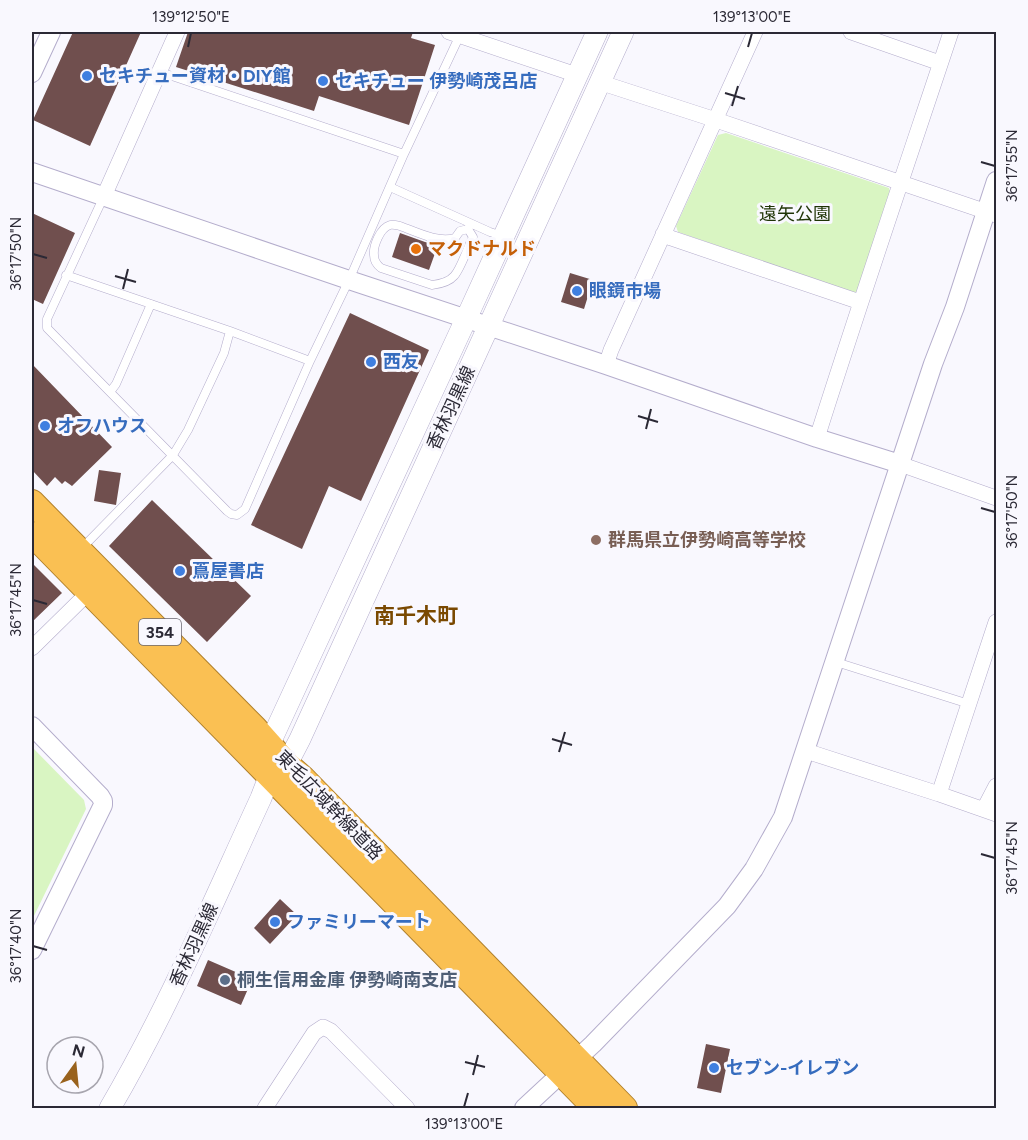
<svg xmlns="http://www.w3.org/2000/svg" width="1028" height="1140" font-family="Figtree,'Noto Sans JP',sans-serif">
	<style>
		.green { fill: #d9f5c2 }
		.building { fill: #704f4e }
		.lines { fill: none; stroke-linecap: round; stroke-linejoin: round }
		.service-casing { stroke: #b4adcc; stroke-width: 9 }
		.minor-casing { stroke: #b4adcc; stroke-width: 16 }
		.tertiary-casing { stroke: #b4adcc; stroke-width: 20 }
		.secondary-casing { stroke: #b4adcc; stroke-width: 22 }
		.trunk-casing { stroke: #b0812d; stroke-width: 26 }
		.service { stroke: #fff; stroke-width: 8 }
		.minor { stroke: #fff; stroke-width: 15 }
		.tertiary { stroke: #fff; stroke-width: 18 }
		.secondary { stroke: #fff; stroke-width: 21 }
		.trunk { stroke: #fac053; stroke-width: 24 }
		.ticks { fill: none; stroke: #2b2935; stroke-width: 2 }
		.shop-dot { fill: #3f7fe0; stroke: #f9f8fe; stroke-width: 2 }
		.food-dot { fill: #e8710a; stroke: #f9f8fe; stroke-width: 2 }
		.education-dot { fill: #8d6e63; stroke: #f9f8fe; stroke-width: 2 }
		.service-dot { fill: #5c6f8a; stroke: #f9f8fe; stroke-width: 2 }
		.labels { text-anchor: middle; stroke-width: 6; stroke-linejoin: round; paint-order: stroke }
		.shield { fill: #f9f8fe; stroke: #696771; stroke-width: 1.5 }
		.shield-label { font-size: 16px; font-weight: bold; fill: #2b2935 }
		.shop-label { font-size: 18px; font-weight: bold; fill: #366cbe; stroke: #f9f8fe; text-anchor: start }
		.park-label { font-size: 18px; fill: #1e3305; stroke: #f9f8fe }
		.food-label { font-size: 18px; font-weight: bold; fill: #c56008; stroke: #f9f8fe; text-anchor: start }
		.street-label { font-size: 18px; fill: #2b2935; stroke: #f9f8fe }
		.education-label { font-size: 18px; font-weight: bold; fill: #785e54; stroke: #f9f8fe; text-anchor: start }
		.service-label { font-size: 18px; font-weight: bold; fill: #4e5e75; stroke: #f9f8fe; text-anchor: start }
		.quarter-label { font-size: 21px; font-weight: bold; fill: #7a4900; stroke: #f9f8fe }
		.neatline { fill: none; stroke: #2b2935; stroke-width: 2 }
		.ticks-label { font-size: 15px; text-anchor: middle; fill: #2b2935 }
	</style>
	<rect width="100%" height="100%" fill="#f9f8fe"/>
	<path class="green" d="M726,133L889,188L891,195L859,291L853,293L678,232L676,226L718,135Z
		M32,747L84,800L86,809L32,920Z"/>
	<path class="building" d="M73,32H141L90,146L33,120Z
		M188,32H413L411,38L435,45L409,125L319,96L314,111L176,67Z
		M32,213L75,233L43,304L32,299Z
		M400,233L425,242L438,245L429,270L392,257Z
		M570,273L593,280L584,309L561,302Z
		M350,313L429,350L361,501L329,486L302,549L251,525Z
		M32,364L112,447L72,486L65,481L62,484L55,477L47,486L32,470Z
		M99,470L121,473L116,505L94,501Z
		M152,500L251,596L207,642L109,546Z
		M32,563L62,593L32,622Z
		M280,899L297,915L270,944L254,928Z
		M208,960L238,973L240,969L254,975L241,1005L197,986Z
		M706,1044L730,1049L721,1093L697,1088Z"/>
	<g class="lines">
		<g class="service-casing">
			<path id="service" d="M160,72L404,154
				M390,187L490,232L502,236
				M104,196L47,319V328L227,511L231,514L237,515L245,509L310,361L349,280L404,154L460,35
				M468,229L473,237C468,246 461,269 454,276C449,282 440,284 432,285L381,268C377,265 374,261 374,255C373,246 380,228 390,225C393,224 396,225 400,226C417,232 437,243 455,238L460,231L468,229L470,223
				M66,275L230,331L310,361
				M110,392L116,384L151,304
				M82,548L173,455L188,430L224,353L230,331
				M836,662L969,704"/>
		</g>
		<g class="minor-casing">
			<path id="minor" d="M449,32L577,75
				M851,32L940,63
				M599,82L716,120L996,215
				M104,196L177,32
				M663,234L671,238L860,302
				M606,365L611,350L755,32
				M817,438C860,302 906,167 951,32
				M900,464L996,498
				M32,648L89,592
				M806,751L939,794L996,814
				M939,794L996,622
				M984,809L996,786
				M265,1108L314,1033L323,1027L331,1031L407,1108"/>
		</g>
		<g class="tertiary-casing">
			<path id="tertiary" d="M32,73L51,32
				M32,172L349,280L606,365L817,438L900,464
				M32,726L100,796L103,801V805L32,950
				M524,1108L593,1044L727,906L754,869L783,817L933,364L955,307L996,181"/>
		</g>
		<g class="secondary-casing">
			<path id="secondary" d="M274,773L287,764L300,739L623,32
				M110,1108C168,1009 213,902 261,798L269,777V745L466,319L597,32"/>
		</g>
		<g class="trunk-casing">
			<path id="trunk" d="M32,502L255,728L287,764L303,778L625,1108
				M32,534L595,1108"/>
		</g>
		<use href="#service" class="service"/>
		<use href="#minor" class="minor"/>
		<use href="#tertiary" class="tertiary"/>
		<use href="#secondary" class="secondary"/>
		<use href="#trunk" class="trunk"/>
	</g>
	<path class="ticks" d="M188,47L191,33M748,47L752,33M725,93L745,99M732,106L738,86M981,162L995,166M33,254L47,258M115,276L136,282M123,289L128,269M638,416L658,422M646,429L651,409M981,508L995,512M33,600L47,604M552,739L572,745M559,752L565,732M981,854L995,858M33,946L47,950M465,1062L485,1067M473,1075L478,1055M464,1107L468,1093"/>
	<g class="shop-dot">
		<circle cx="87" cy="76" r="6"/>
		<circle cx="323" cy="81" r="6"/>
		<circle cx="577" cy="291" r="6"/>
		<circle cx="371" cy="362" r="6"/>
		<circle cx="45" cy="426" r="6"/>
		<circle cx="180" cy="571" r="6"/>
		<circle cx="275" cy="922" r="6"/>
		<circle cx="714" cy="1068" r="6"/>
	</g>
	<circle class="food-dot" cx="416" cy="249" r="6"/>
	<circle class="education-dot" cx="596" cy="540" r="6"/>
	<circle class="service-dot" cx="225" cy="980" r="6"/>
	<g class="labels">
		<rect class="shield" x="139" y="619" width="42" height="26" rx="4.5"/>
		<g class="shield-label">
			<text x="160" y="638">354</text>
		</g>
		<g class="shop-label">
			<text x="99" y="82">セキチュー資材・DIY館</text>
			<text x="335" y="87">セキチュー 伊勢崎茂呂店</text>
			<text x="589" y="297">眼鏡市場</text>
			<text x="383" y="368">西友</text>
			<text x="57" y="432">オフハウス</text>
			<text x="192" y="577">蔦屋書店</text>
			<text x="287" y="928">ファミリーマート</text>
			<text x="726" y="1074">セブン-イレブン</text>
		</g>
		<g class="park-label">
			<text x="795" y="220">遠矢公園</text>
		</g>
		<g class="food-label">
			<text x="428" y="255">マクドナルド</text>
		</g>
		<g class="street-label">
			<text transform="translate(451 408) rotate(-65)" y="6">香林羽黒線</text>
			<text transform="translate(329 805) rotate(46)" y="6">東毛広域幹線道路</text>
			<text transform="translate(194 945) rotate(-65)" y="6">香林羽黒線</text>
		</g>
		<g class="education-label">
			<text x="608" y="546">群馬県立伊勢崎高等学校</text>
		</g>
		<g class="service-label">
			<text x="237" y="986">桐生信用金庫 伊勢崎南支店</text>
		</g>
		<g class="quarter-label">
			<text x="416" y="623">南千木町</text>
		</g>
	</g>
	<rect width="1028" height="1140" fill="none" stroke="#f9f8fe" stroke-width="66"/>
	<g transform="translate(75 1065) rotate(15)"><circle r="28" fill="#f9f8fe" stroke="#a7a5ae" stroke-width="1.5"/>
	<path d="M0-4.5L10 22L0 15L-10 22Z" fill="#99621d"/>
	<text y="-9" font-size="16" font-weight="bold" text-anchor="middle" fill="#2b2935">N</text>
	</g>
	<rect x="33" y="33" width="962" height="1074" class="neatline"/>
	<g class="ticks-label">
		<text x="191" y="22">139°12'50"E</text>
		<text x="752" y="22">139°13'00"E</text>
		<text transform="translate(1012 166) rotate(-90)" y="5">36°17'55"N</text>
		<text transform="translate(16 254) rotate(-90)" y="5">36°17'50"N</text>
		<text transform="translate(1012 512) rotate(-90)" y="5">36°17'50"N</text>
		<text transform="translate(16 600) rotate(-90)" y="5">36°17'45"N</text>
		<text transform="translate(1012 858) rotate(-90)" y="5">36°17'45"N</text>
		<text transform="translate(16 946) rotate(-90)" y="5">36°17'40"N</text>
		<text x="464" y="1129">139°13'00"E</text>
	</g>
</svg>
